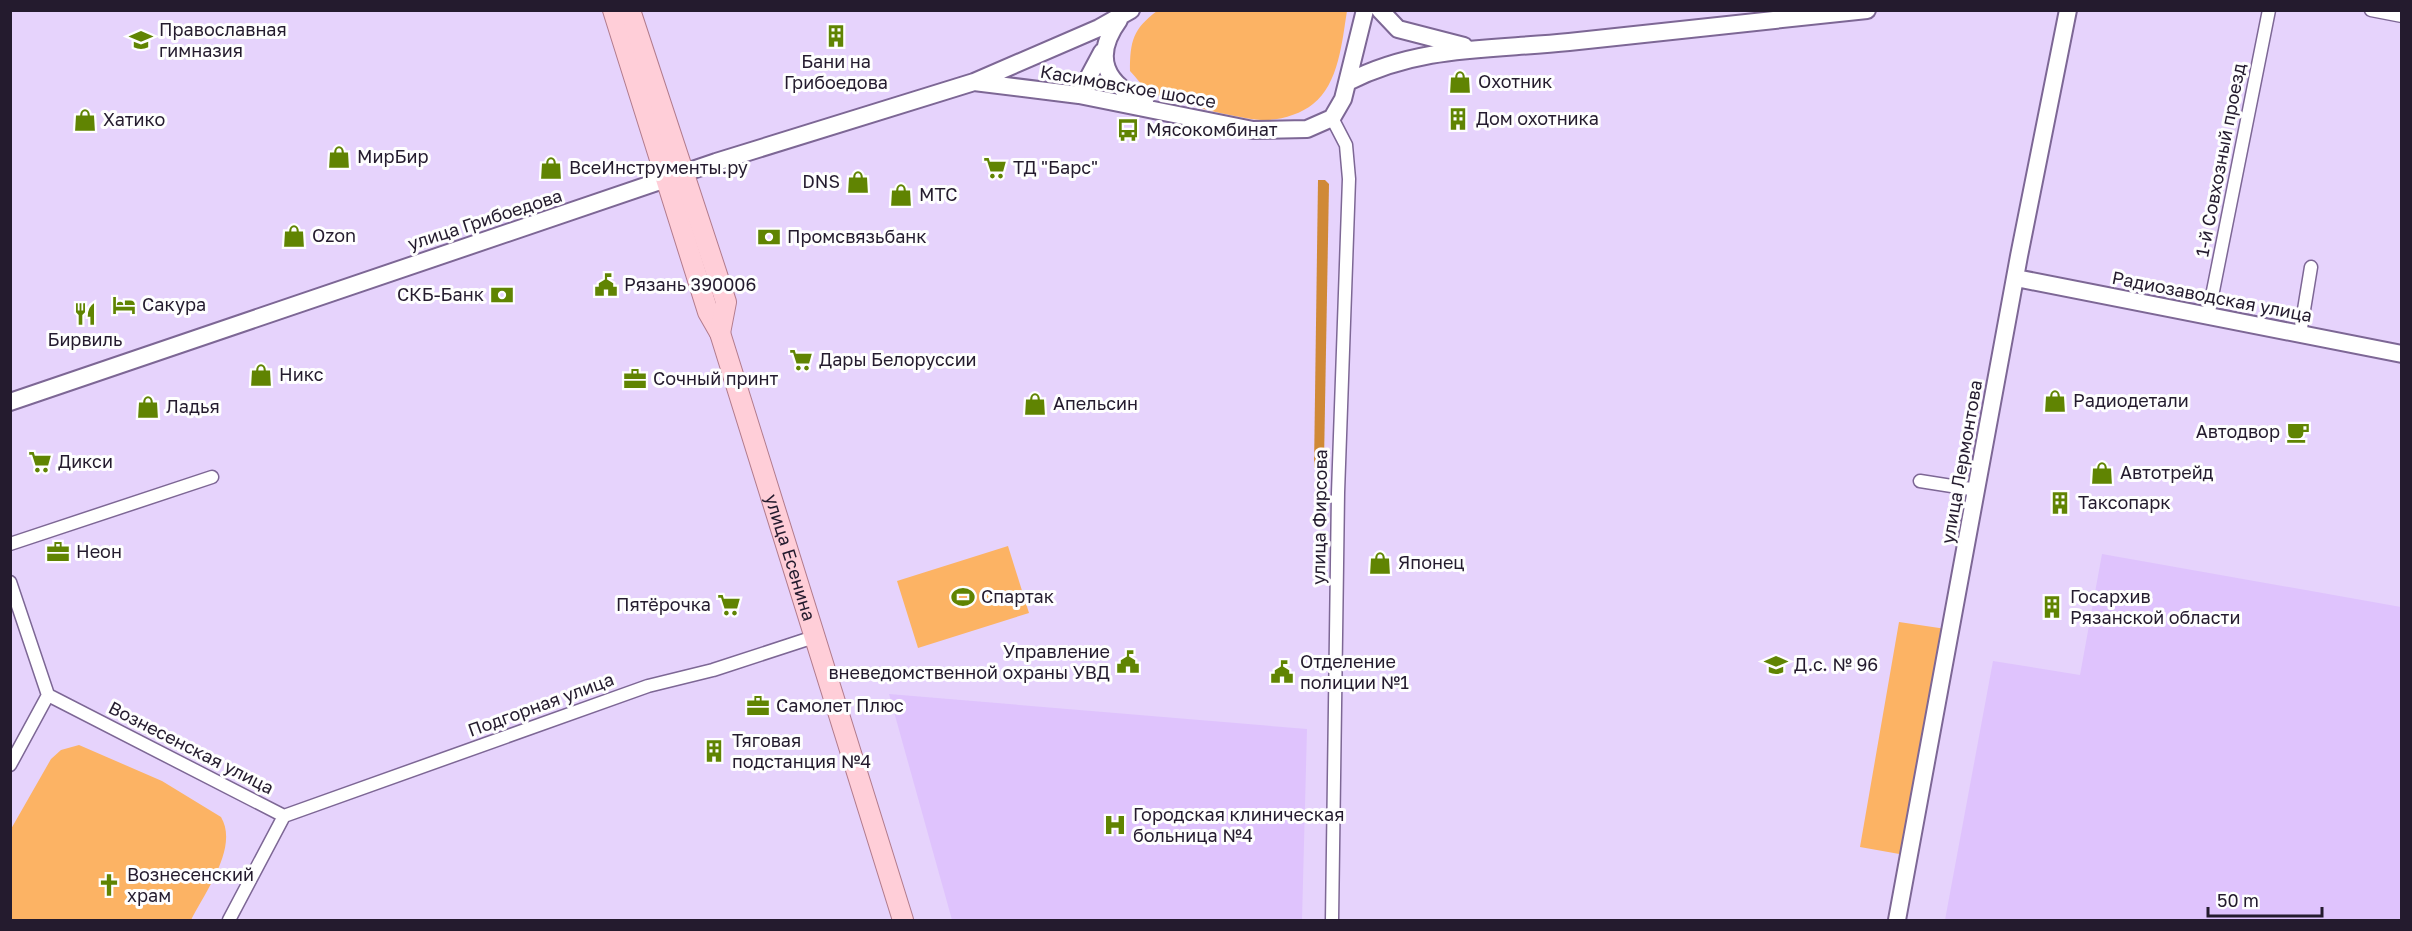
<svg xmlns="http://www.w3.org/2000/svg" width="2412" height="931" font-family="'Golos Text',sans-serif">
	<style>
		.built { fill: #dfc3fd }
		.green { fill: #fcb364 }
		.forest { fill: #d08937 }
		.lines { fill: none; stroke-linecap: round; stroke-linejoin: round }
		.street-casing { stroke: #7d6795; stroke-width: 15 }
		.secondary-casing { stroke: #7d6795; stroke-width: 20 }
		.primary-casing { stroke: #b27b8c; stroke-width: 22 }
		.street { stroke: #fff; stroke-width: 12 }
		.secondary { stroke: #fff; stroke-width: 16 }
		.primary { stroke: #ffced8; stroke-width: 20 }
		.labels { text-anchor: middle; stroke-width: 6; stroke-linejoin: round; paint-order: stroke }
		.poi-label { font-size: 18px; fill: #241b2e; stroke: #fefefe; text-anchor: start }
		.street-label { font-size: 18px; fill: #241b2e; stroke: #fefefe }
	</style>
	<rect width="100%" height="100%" fill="#e6d3fc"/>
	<path class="built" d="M2102,554L2401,607V920H1945L1993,661L2080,675Z
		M889,694L1307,729L1302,920H952Z"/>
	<path class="green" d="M1157,11V10L1347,11C1342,41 1339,84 1313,104C1301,114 1281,120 1265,120C1246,121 1166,101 1149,91C1142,86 1136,77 1130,71C1130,41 1133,29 1157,11Z
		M1008,546L1029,613L918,648L897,581Z
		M1899,622L1946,629L1905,855L1860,847Z
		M79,745L162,781L221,817C239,847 205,892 191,920H11V829L51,759L61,750Z"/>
	<path class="forest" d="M1318,180H1325L1329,184L1324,461L1321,468H1314Z"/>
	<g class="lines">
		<g class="street-casing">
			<path id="street" d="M2371,10L2402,16
				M2208,316L2269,10
				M2300,334L2311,267
				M1920,481L1977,490
				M10,544L212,477
				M10,582L48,695
				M10,765L48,695L284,816L229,920
				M284,816L648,686L713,670L814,637
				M1332,920L1338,493L1349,179L1346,145L1332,118"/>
		</g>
		<g class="secondary-casing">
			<path id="secondary" d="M1380,10L1398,29L1464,46
				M1119,20C1092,57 1105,84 1145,102
				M974,82L1079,95L1253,130L1307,129L1332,118L1343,99L1365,10
				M1348,82C1419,45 1492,50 1569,42C1669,32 1768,21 1867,10
				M1079,95L1102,52
				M2016,278L2402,354
				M10,402L716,162L974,82L1099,28L1131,10
				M1897,920L2019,256L2068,10"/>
		</g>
		<g class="primary-casing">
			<g id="primary">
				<path id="s1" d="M613,10L708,312L720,333L903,920"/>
				<path d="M630,10L726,302L720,333"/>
			</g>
		</g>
		<use href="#street" class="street"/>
		<use href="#secondary" class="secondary"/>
		<use href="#primary" class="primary"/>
	</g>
	<defs>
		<g id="building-bare" transform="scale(1.8)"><path d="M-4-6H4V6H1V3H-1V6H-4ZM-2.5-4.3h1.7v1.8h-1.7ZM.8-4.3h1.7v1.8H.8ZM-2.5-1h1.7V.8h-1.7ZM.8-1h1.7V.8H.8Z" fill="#608402" stroke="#fefefe" stroke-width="2.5" paint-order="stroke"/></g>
		<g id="school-bare" transform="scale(1.8)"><path d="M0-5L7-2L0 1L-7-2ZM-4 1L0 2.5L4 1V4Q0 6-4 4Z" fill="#608402" stroke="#fefefe" stroke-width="2.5" paint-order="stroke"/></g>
		<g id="shop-bare" transform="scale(1.8)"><path d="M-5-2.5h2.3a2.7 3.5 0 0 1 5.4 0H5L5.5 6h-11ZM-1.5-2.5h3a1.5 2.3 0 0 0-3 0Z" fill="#608402" stroke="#fefefe" stroke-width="2.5" paint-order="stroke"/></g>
		<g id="bus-bare" transform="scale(1.8)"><path d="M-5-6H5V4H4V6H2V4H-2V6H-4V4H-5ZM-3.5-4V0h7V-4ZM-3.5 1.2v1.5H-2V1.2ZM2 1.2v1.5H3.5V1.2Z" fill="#608402" stroke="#fefefe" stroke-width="2.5" paint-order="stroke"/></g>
		<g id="supermarket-bare" transform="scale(1.8)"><path d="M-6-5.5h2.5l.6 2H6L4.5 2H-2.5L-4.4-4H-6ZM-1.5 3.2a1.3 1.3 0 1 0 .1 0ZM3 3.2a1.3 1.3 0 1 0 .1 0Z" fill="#608402" stroke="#fefefe" stroke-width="2.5" paint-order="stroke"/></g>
		<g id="bank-bare" transform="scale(1.8)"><path d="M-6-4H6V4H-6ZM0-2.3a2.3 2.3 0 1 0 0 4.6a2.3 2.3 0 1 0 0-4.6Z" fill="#608402" stroke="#fefefe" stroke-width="2.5" paint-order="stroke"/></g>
		<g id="civic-bare" transform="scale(1.8)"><path d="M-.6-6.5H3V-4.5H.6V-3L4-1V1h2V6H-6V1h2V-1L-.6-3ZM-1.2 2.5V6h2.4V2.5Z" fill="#608402" stroke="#fefefe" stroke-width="2.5" paint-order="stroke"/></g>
		<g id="hotel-bare" transform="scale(1.8)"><path d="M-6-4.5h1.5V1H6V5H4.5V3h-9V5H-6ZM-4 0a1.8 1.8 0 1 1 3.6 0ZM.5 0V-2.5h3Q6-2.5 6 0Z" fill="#608402" stroke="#fefefe" stroke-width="2.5" paint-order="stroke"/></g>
		<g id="restaurant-bare" transform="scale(1.8)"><path d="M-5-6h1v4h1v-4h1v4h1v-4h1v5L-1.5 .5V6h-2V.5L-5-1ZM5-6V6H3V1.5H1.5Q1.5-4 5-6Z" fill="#608402" stroke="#fefefe" stroke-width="2.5" paint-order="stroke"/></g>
		<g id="office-bare" transform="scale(1.8)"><path d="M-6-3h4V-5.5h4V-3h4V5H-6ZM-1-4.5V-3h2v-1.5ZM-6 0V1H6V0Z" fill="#608402" stroke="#fefefe" stroke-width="2.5" paint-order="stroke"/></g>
		<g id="cafe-bare" transform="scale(1.8)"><path d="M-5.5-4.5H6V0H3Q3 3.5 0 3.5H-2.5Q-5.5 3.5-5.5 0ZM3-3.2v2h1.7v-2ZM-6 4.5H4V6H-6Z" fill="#608402" stroke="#fefefe" stroke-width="2.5" paint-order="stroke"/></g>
		<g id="stadium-bare" transform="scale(1.8)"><path d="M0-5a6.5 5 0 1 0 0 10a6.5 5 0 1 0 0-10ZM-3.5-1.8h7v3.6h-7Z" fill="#608402" stroke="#fefefe" stroke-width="2.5" paint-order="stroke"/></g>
		<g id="hospital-bare" transform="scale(1.8)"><path d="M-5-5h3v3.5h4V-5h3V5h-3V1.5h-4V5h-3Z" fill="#608402" stroke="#fefefe" stroke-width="2.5" paint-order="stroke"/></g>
		<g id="church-bare" transform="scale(1.8)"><path d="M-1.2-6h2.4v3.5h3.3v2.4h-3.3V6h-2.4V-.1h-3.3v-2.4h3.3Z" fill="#608402" stroke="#fefefe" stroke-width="2.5" paint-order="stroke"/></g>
	</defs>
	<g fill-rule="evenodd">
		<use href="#building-bare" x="836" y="36"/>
		<use href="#school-bare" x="141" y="40"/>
		<use href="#shop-bare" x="1460" y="82"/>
		<use href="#building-bare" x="1458" y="119"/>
		<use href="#shop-bare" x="85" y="120"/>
		<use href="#bus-bare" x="1128" y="130"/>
		<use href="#shop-bare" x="339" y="157"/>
		<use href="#shop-bare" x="551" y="168"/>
		<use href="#supermarket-bare" x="995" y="168"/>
		<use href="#shop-bare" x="858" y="182"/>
		<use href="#shop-bare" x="901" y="195"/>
		<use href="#shop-bare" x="294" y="236"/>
		<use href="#bank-bare" x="769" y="237"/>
		<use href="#civic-bare" x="606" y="285"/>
		<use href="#bank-bare" x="502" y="295"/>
		<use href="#hotel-bare" x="124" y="305"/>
		<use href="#restaurant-bare" x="85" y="314"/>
		<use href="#supermarket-bare" x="801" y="360"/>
		<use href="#shop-bare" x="261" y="375"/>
		<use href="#office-bare" x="635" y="379"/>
		<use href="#shop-bare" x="2055" y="401"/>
		<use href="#shop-bare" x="1035" y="404"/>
		<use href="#shop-bare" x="148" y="407"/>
		<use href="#cafe-bare" x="2298" y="432"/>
		<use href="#supermarket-bare" x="40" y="462"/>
		<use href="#shop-bare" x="2102" y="473"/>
		<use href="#building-bare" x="2060" y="503"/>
		<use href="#office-bare" x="58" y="552"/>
		<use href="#shop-bare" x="1380" y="563"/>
		<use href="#stadium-bare" x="963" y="597"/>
		<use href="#supermarket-bare" x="729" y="605"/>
		<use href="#building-bare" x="2052" y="607"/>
		<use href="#civic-bare" x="1128" y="662"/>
		<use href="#school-bare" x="1776" y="665"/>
		<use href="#civic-bare" x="1282" y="672"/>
		<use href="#office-bare" x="758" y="706"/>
		<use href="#building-bare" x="714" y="751"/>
		<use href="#hospital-bare" x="1115" y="825"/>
		<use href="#church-bare" x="109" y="885"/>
	</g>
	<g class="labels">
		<g class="poi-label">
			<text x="159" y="36">Православная<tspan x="159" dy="21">гимназия</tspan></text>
			<text x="836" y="68" text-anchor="middle">Бани на<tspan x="836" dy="21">Грибоедова</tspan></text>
			<text x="1478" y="88">Охотник</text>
			<text x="1476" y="125">Дом охотника</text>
			<text x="103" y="126">Хатико</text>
			<text x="1146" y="136">Мясокомбинат</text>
			<text x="357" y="163">МирБир</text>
			<text x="569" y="174">ВсеИнструменты.ру</text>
			<text x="1013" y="174">ТД "Барс"</text>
			<text x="840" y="188" text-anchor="end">DNS</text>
			<text x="919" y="201">МТС</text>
			<text x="312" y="242">Ozon</text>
			<text x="787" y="243">Промсвязьбанк</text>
			<text x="624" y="291">Рязань 390006</text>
			<text x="484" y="301" text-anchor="end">СКБ-Банк</text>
			<text x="142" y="311">Сакура</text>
			<text x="85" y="346" text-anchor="middle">Бирвиль</text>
			<text x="819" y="366">Дары Белоруссии</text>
			<text x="279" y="381">Никс</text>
			<text x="653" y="385">Сочный принт</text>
			<text x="2073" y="407">Радиодетали</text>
			<text x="1053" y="410">Апельсин</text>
			<text x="166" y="413">Ладья</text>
			<text x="2280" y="438" text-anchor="end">Автодвор</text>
			<text x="58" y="468">Дикси</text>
			<text x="2120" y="479">Автотрейд</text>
			<text x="2078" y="509">Таксопарк</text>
			<text x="76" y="558">Неон</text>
			<text x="1398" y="569">Японец</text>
			<text x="981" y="603">Спартак</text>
			<text x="2070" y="603">Госархив<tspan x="2070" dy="21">Рязанской области</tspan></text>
			<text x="711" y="611" text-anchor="end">Пятёрочка</text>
			<text x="1110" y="658" text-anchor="end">Управление<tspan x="1110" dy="21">вневедомственной охраны УВД</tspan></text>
			<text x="1300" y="668">Отделение<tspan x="1300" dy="21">полиции №1</tspan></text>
			<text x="1794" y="671">Д.с. № 96</text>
			<text x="776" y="712">Самолет Плюс</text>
			<text x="732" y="747">Тяговая<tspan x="732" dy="21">подстанция №4</tspan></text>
			<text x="1133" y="821">Городская клиническая<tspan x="1133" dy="21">больница №4</tspan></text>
			<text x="127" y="881">Вознесенский<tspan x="127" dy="21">храм</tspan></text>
		</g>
		<g class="street-label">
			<text transform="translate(1128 87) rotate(10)" y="6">Касимовское шоссе</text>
			<text transform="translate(2221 160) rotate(-79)" y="6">1-й Совхозный проезд</text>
			<text transform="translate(485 220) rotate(-18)" y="6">улица Грибоедова</text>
			<text transform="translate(2212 297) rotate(11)" y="6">Радиозаводская улица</text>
			<text transform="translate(1962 462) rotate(-80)" y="6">улица Лермонтова</text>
			<text transform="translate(1320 517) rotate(-89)" y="6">улица Фирсова</text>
			<text dy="6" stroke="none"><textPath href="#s1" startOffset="576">улица Есенина</textPath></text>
			<text transform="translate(541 705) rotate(-20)" y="6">Подгорная улица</text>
			<text transform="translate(191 748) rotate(27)" y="6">Вознесенская улица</text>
		</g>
	</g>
	<rect width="2412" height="931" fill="none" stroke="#241b2e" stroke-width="24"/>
	<path d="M2208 907v9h114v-9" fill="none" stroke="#241b2e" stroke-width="3"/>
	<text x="2217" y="907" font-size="18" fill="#241b2e" stroke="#fefefe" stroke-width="4.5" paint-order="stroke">50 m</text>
</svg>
